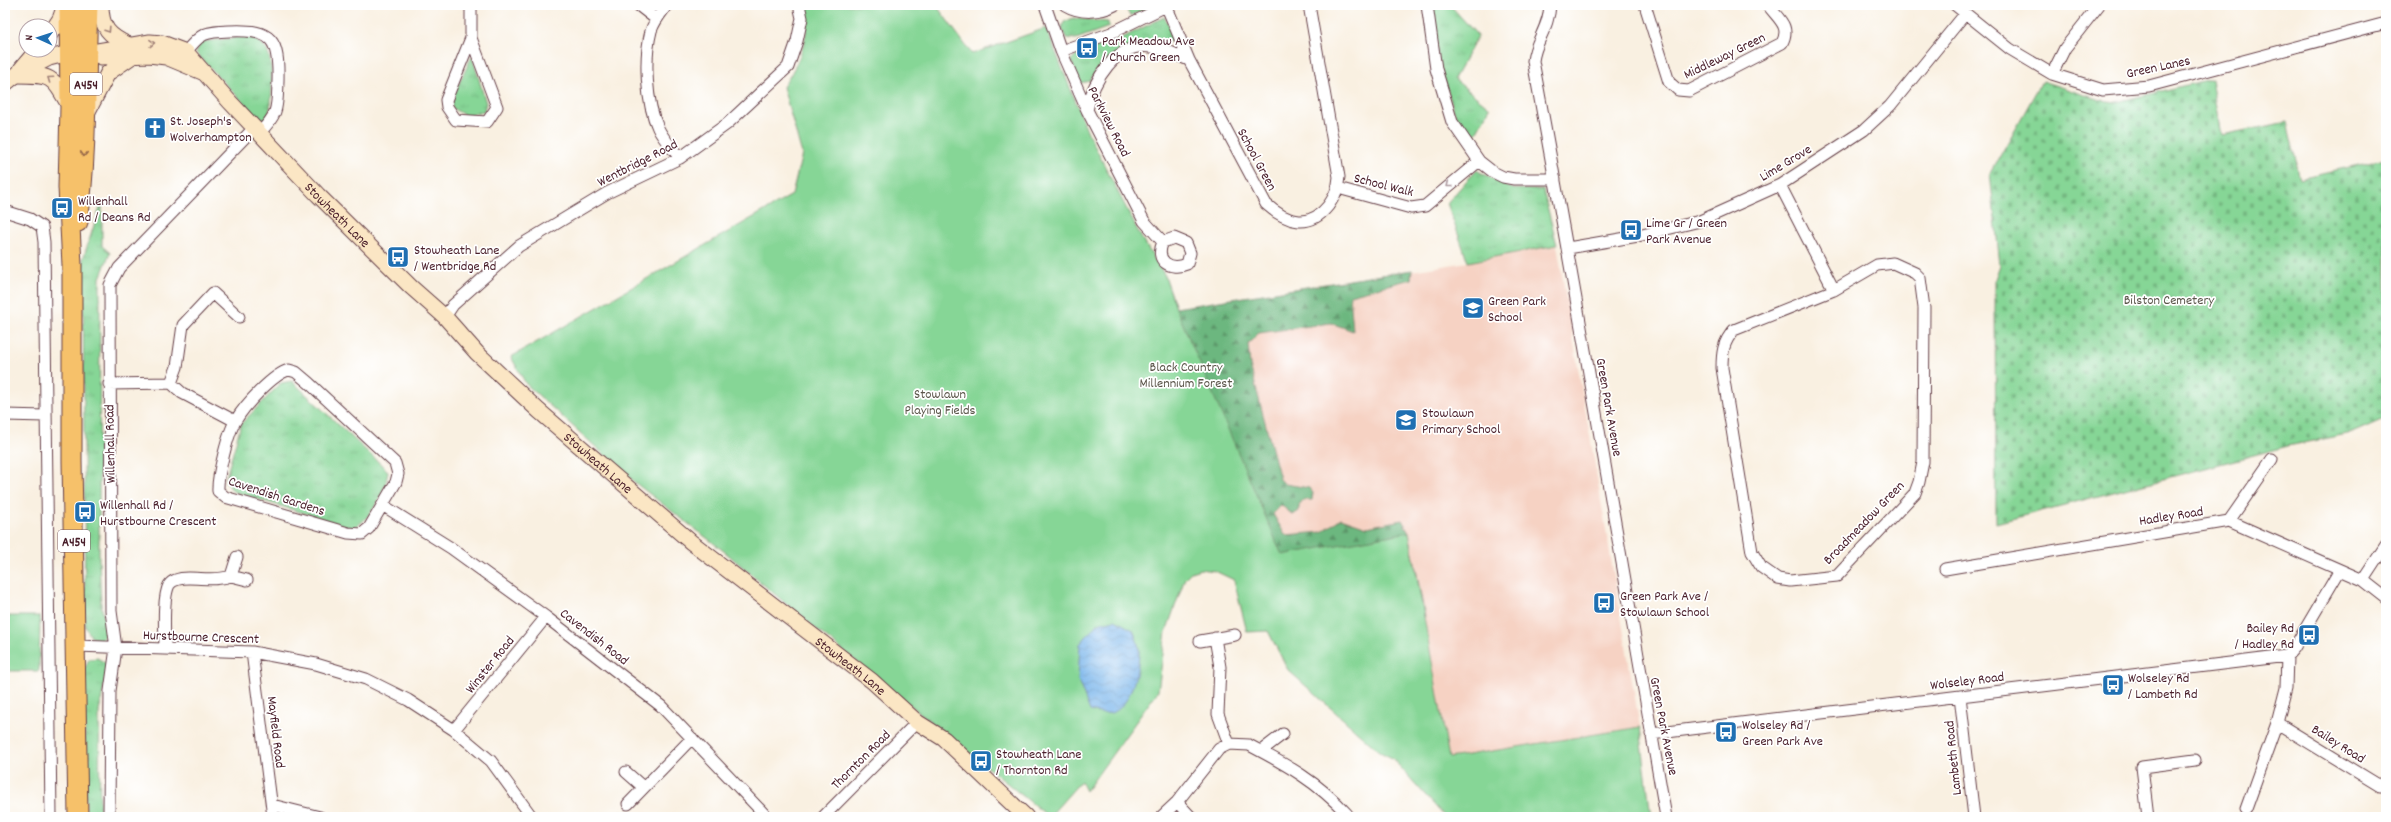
<svg xmlns="http://www.w3.org/2000/svg" width="2391" height="822" font-family="Dekko,sans-serif">
	<style>
		.built { fill: #f6d2c3 }
		.grass { fill: url(#grass-tufts); stroke: #687a60 }
		.forest { fill: url(#forest-firs); stroke: #5b6b55 }
		.cemetery { fill: url(#cemetery-stones); stroke: #687a60 }
		.park { fill: #86d696; stroke: #687a60 }
		.water { fill: url(#water-waves); stroke: #626a8b }
		.lines { fill: none; stroke-linecap: round; stroke-linejoin: round }
		.street-casing { stroke: #643e46; stroke-width: 13 }
		.secondary-casing { stroke: #643e46; stroke-width: 17 }
		.highway-casing { stroke: #643e46; stroke-width: 21 }
		.street { stroke: #fff; stroke-width: 11 }
		.secondary { stroke: #fbe6c4; stroke-width: 15 }
		.highway { stroke: #f6c16b; stroke-width: 19 }
		.oneway { stroke: #a28278 }
		.oneway2 { stroke: #976848 }
		.oneway3 { stroke: #ae9aa0 }
		.labels { text-anchor: middle; stroke-width: 3.5; stroke-linejoin: round; paint-order: stroke }
		.shield { fill: #fff; stroke: #80626b; stroke-width: 1 }
		.shield-label { font-size: 13px; font-weight: bold; fill: #4a1f2b }
		.poi-label { font-size: 14px; fill: #4a1f2b; stroke: #fff; text-anchor: start }
		.street-label { font-size: 14px; fill: #4a1f2b; stroke: #fff }
		.park-label { font-size: 14px; fill: #5c564b; stroke: #fff }
	</style>
	<defs>
		<pattern id="grass-tufts" width="24" height="20" patternUnits="userSpaceOnUse"><rect width="24" height="20" fill="#86d696"/><path d="M3 7l-1-3M5 7V3M7 7l1-3M15 17l-1-3M17 17v-4M19 17l1-3" fill="none" stroke="#75b781"/></pattern>
		<pattern id="forest-firs" width="22" height="20" patternUnits="userSpaceOnUse"><rect width="22" height="20" fill="#6cb77f"/><path d="M5 1l3.5 6h-7zM16 11l3.5 6h-7z" fill="#5b9468"/></pattern>
		<pattern id="cemetery-stones" width="16" height="16" patternUnits="userSpaceOnUse"><rect width="16" height="16" fill="#86d696"/><path d="M2 7V4a2 2 0 0 1 4 0v3zM10 15v-3a2 2 0 0 1 4 0v3z" fill="#75b781"/></pattern>
		<pattern id="water-waves" width="16" height="10" patternUnits="userSpaceOnUse"><rect width="16" height="10" fill="#79b5eb"/><path d="M0 5q4-4 8 0t8 0" fill="none" stroke="#6593bf"/></pattern>
	</defs>
	<rect width="100%" height="100%" fill="#fff"/>
	<filter id="ink" filterUnits="userSpaceOnUse"><feTurbulence type="fractalNoise" baseFrequency=".025" numOctaves="2"/><feDisplacementMap in="SourceGraphic" scale="8" xChannelSelector="R" yChannelSelector="G"/><feConvolveMatrix kernelMatrix="1 2 1 2 8 2 1 2 1" color-interpolation-filters="sRGB"/></filter>
	<filter id="wash" filterUnits="userSpaceOnUse"><feTurbulence type="fractalNoise" baseFrequency=".012" numOctaves="4" result="noise"/><feDisplacementMap in="SourceGraphic" scale="16" xChannelSelector="R" yChannelSelector="G"/><feGaussianBlur stdDeviation="0.9" result="paint"/><feColorMatrix in="noise" values="0 0 0 0 0 0 0 0 0 0 0 0 0 0 0 0 0 1.4 0 .05"/><feComposite in="paint" operator="in"/></filter>
	<g filter="url(#wash)">
		<rect width="100%" height="100%" fill="#f9f0e1"/>
		<path class="built" d="M1557,245L1640,727L1449,759L1409,532L1282,555L1176,308L1468,262Z"/>
		<path class="grass" d="M1124,5H1155L1130,16Z
			M1432,5H1450L1478,36L1454,79L1490,108L1472,140L1457,121L1439,64Z
			M1164,17L1169,25L1172,38L1168,43C1138,43 1104,51 1090,81L1080,83L1071,60L1078,53L1126,36Z
			M1073,18L1108,22L1109,27L1076,39L1066,38L1062,28L1064,22Z
			M251,36C258,40 263,44 267,51C274,63 273,107 267,119H259L253,113L196,53L200,42Z
			M472,56L486,103L484,111L466,116L452,108V98Z
			M1476,170L1513,189L1543,190L1557,245L1468,262L1447,203Z
			M102,201V246L110,253L100,278L99,559L101,604L107,633L101,640L91,637L85,626L83,259Z
			M292,381L388,471C386,490 372,519 353,528L234,492L225,481L241,424L281,383Z
			M97,658L108,664L99,712L100,817H86L84,670L89,659Z"/>
		<path class="forest" d="M1142,239L1165,276L1176,308L1412,270L1411,279L1350,295L1353,331L1331,323L1259,333L1248,344L1250,365L1280,479L1285,484L1309,488L1313,493L1312,500H1303L1299,505V511L1293,515L1281,505L1273,514L1285,535L1322,532L1341,518L1367,527L1402,520L1409,532L1425,617L1263,578Z"/>
		<path class="cemetery" d="M2211,79L2221,135L2287,122L2300,178L2386,159V418L2352,433L2288,446L1996,523L1995,279L2000,265L1990,174L2042,81L2100,100L2117,102Z"/>
		<path class="park" d="M805,5H936L972,54L1046,28L1089,135L1142,239L1165,276L1176,308L1282,555L1409,532L1449,758L1640,727L1651,817H1445L1392,758L1380,752L1288,670L1268,631L1247,632L1234,580L1215,571L1200,569L1191,572L1185,578L1166,632L1158,691L1086,791L1081,781L1049,817L817,630L725,552L638,485L526,384L511,357L792,195L802,154L783,87C800,61 811,36 805,5Z
			M5,616H40L39,671H5Z"/>
		<path class="water" d="M1115,620L1133,630C1135,635 1138,642 1139,648C1140,665 1132,704 1114,712C1106,715 1098,713 1090,711L1078,680L1080,644L1097,624Z"/>
	</g>
	<g filter="url(#ink)">
		<g class="lines">
			<g class="street-casing">
				<path id="street" d="M638,5L656,19
					M667,5C661,13 654,21 651,31C644,58 646,103 658,128C663,139 673,149 680,158
					M1045,5L1061,51L1087,110L1144,221L1163,242L1174,238L1186,243L1190,253L1187,264C1170,271 1154,261 1163,242
					M1065,5C1080,14 1100,13 1115,5
					M1166,5L1189,60L1266,204C1286,222 1309,230 1328,206C1335,196 1338,189 1339,177L1309,5
					M1427,5L1436,69L1452,122L1479,161L1493,172L1503,177L1514,179H1555
					M1550,5C1549,28 1535,41 1533,61C1580,313 1622,565 1666,817
					M1645,5L1669,82L1678,90L1689,91L1782,43C1791,26 1778,19 1768,5
					M1955,5L2010,49L2052,74L2103,90L2149,86L2386,23
					M471,38L446,100L447,107L456,120L487,122L497,107L471,38V5
					M1061,51L1111,33L1168,5
					M186,52C201,32 206,32 230,31C273,29 279,40 278,81C277,107 279,114 259,133
					M2052,74L2065,48L2099,5
					M1087,110C1093,81 1115,42 1151,47C1165,48 1176,55 1189,60
					M1780,185L1834,290L1877,265L1886,264L1893,263L1915,273L1920,278L1924,308L1923,462L1919,482L1915,493L1837,576L1790,581L1778,579L1761,567L1752,552L1722,368C1722,353 1723,342 1734,330L1834,290
					M1338,188L1411,208L1425,206L1479,161
					M5,211L30,219L42,227L44,242L51,817
					M1568,248L1638,236L1700,221L1780,185L1864,130L1890,106L1965,14
					M445,317L453,305L519,246L607,193L680,158L727,124L788,67L797,41L802,18L799,5
					M289,370L296,372L309,383L395,463L398,474L396,482L369,528L362,534L348,533L225,497L218,491C217,477 228,432 236,420C245,405 273,374 289,370Z
					M171,383L177,367L183,325L213,293L239,317
					M109,384L171,383L182,393L235,421
					M5,415L45,416
					M384,506L451,548L546,617L661,706L767,817
					M2229,521L2272,459
					M1945,569L2229,521L2363,580L2386,598
					M231,576L247,580
					M2363,580L2386,545
					M1215,638L1220,667L1218,714L1229,744
					M1200,641L1235,635
					M76,646L252,652L316,664L366,679L408,700L454,730L491,761L532,817
					M165,649C165,633 162,599 169,585C173,579 182,578 189,578C203,578 217,581 231,576L237,557
					M252,652L273,817
					M1960,696L1974,817
					M2277,723L2380,786H2386
					M454,730L546,617
					M1651,734L2287,656
					M1261,751L1283,734
					M626,772L643,787
					M1177,802L1191,817
					M628,804L692,738
					M272,805L320,817
					M2246,809L2277,723L2286,688L2287,656L2294,648L2340,570
					M109,817L110,691L116,648L111,611L110,285L119,268L254,128
					M823,817L917,722
					M1161,817L1177,802L1219,749L1229,744L1249,745C1287,765 1318,782 1347,814
					M2148,817L2142,767L2195,760"/>
			</g>
			<g class="secondary-casing">
				<g id="secondary">
					<path d="M101,5C101,28 109,36 129,45"/>
					<path d="M50,34L60,19L65,5"/>
					<path d="M101,57L149,55L166,57L202,72"/>
					<path d="M21,69L37,50"/>
					<path d="M17,75C53,75 52,76 70,107"/>
					<path id="s1" d="M5,84L16,75L49,58L69,53H86L150,42L162,43L186,52L229,101L318,195L411,287L445,317L477,353L539,411L691,542L872,681L917,722L944,739L1026,817"/>
					<path d="M87,113L108,73L131,57"/>
				</g>
			</g>
			<g class="highway-casing">
				<path id="highway" d="M69,5L70,107L68,187L72,265V461L78,817
					M78,222C88,150 85,77 88,5"/>
			</g>
			<use href="#street" class="street"/>
			<use href="#secondary" class="secondary"/>
			<use href="#highway" class="highway"/>
		</g>
		<defs><path id="oneway-chevron" d="M-2-3.5L2.5 0L-2 3.5" fill="none" stroke-width="1.6" stroke-linecap="round" stroke-linejoin="round"/></defs>
		<g class="oneway">
			<use href="#oneway-chevron" transform="translate(108 30) rotate(57)"/>
			<use href="#oneway-chevron" transform="translate(152 43) rotate(-2)"/>
			<use href="#oneway-chevron" transform="translate(50 79) rotate(-145)"/>
		</g>
		<use class="oneway2" href="#oneway-chevron" transform="translate(84 154) rotate(93)"/>
		<use class="oneway3" href="#oneway-chevron" transform="translate(1449 185) rotate(141)"/>
	</g>
	<defs>
		<g id="bus-square" transform="scale(1.15)"><rect x="-9" y="-9" width="18" height="18" rx="4" fill="#1f6fb2" stroke="#fff"/><path d="M-5-6H5V4H4V6H2V4H-2V6H-4V4H-5ZM-3.5-4V0h7V-4ZM-3.5 1.2v1.5H-2V1.2ZM2 1.2v1.5H3.5V1.2Z" fill="#fff"/></g>
		<g id="church-square" transform="scale(1.15)"><rect x="-9" y="-9" width="18" height="18" rx="4" fill="#1f6fb2" stroke="#fff"/><path d="M-1.2-6h2.4v3.5h3.3v2.4h-3.3V6h-2.4V-.1h-3.3v-2.4h3.3Z" fill="#fff"/></g>
		<g id="school-square" transform="scale(1.15)"><rect x="-9" y="-9" width="18" height="18" rx="4" fill="#1f6fb2" stroke="#fff"/><path d="M0-5L7-2L0 1L-7-2ZM-4 1L0 2.5L4 1V4Q0 6-4 4Z" fill="#fff"/></g>
	</defs>
	<g fill-rule="evenodd">
		<use href="#bus-square" x="1087" y="48"/>
		<use href="#church-square" x="155" y="128"/>
		<use href="#bus-square" x="62" y="208"/>
		<use href="#bus-square" x="1631" y="230"/>
		<use href="#bus-square" x="398" y="257"/>
		<use href="#school-square" x="1473" y="308"/>
		<use href="#school-square" x="1406" y="420"/>
		<use href="#bus-square" x="85" y="512"/>
		<use href="#bus-square" x="1604" y="603"/>
		<use href="#bus-square" x="2309" y="635"/>
		<use href="#bus-square" x="2113" y="685"/>
		<use href="#bus-square" x="1726" y="732"/>
		<use href="#bus-square" x="981" y="761"/>
	</g>
	<g class="labels">
		<g class="shield">
			<rect x="70" y="73" width="32" height="22" rx="3"/>
			<rect x="58" y="530" width="32" height="22" rx="3"/>
		</g>
		<g class="shield-label">
			<text x="86" y="89">A454</text>
			<text x="74" y="546">A454</text>
		</g>
		<g class="poi-label">
			<text x="1102" y="45">Park Meadow Ave<tspan x="1102" dy="16">/ Church Green</tspan></text>
			<text x="170" y="125">St. Joseph's<tspan x="170" dy="16">Wolverhampton</tspan></text>
			<text x="78" y="205">Willenhall<tspan x="78" dy="16">Rd / Deans Rd</tspan></text>
			<text x="1646" y="227">Lime Gr / Green<tspan x="1646" dy="16">Park Avenue</tspan></text>
			<text x="414" y="254">Stowheath Lane<tspan x="414" dy="16">/ Wentbridge Rd</tspan></text>
			<text x="1488" y="305">Green Park<tspan x="1488" dy="16">School</tspan></text>
			<text x="1422" y="417">Stowlawn<tspan x="1422" dy="16">Primary School</tspan></text>
			<text x="100" y="509">Willenhall Rd /<tspan x="100" dy="16">Hurstbourne Crescent</tspan></text>
			<text x="1620" y="600">Green Park Ave /<tspan x="1620" dy="16">Stowlawn School</tspan></text>
			<text x="2294" y="632" text-anchor="end">Bailey Rd<tspan x="2294" dy="16">/ Hadley Rd</tspan></text>
			<text x="2128" y="682">Wolseley Rd<tspan x="2128" dy="16">/ Lambeth Rd</tspan></text>
			<text x="1742" y="729">Wolseley Rd /<tspan x="1742" dy="16">Green Park Ave</tspan></text>
			<text x="996" y="758">Stowheath Lane<tspan x="996" dy="16">/ Thornton Rd</tspan></text>
		</g>
		<g class="street-label">
			<text transform="translate(1724 55) rotate(-26)" y="5">Middleway Green</text>
			<text transform="translate(2158 66) rotate(-12)" y="5">Green Lanes</text>
			<text transform="translate(1110 121) rotate(63)" y="5">Parkview Road</text>
			<text transform="translate(1258 159) rotate(62)" y="5">School Green</text>
			<text transform="translate(637 162) rotate(-27)" y="5">Wentbridge Road</text>
			<text transform="translate(1785 162) rotate(-31)" y="5">Lime Grove</text>
			<text transform="translate(1384 184) rotate(14)" y="5">School Walk</text>
			<text dy="5" stroke="none"><textPath href="#s1" startOffset="414">Stowheath Lane</textPath></text>
			<text transform="translate(1610 407) rotate(80)" y="5">Green Park Avenue</text>
			<text transform="translate(109 444) rotate(-91)" y="5">Willenhall Road</text>
			<text dy="5" stroke="none"><textPath href="#s1" startOffset="774">Stowheath Lane</textPath></text>
			<text transform="translate(277 495) rotate(18)" y="5">Cavendish Gardens</text>
			<text transform="translate(2171 515) rotate(-9)" y="5">Hadley Road</text>
			<text transform="translate(1863 522) rotate(-46)" y="5">Broadmeadow Green</text>
			<text transform="translate(201 636) rotate(2)" y="5">Hurstbourne Crescent</text>
			<text transform="translate(595 636) rotate(38)" y="5">Cavendish Road</text>
			<text transform="translate(489 664) rotate(-51)" y="5">Winster Road</text>
			<text dy="5" stroke="none"><textPath href="#s1" startOffset="1098">Stowheath Lane</textPath></text>
			<text transform="translate(1967 680) rotate(-7)" y="5">Wolseley Road</text>
			<text transform="translate(1665 726) rotate(79)" y="5">Green Park Avenue</text>
			<text transform="translate(277 732) rotate(83)" y="5">Mayfield Road</text>
			<text transform="translate(2339 743) rotate(32)" y="5">Bailey Road</text>
			<text transform="translate(1952 758) rotate(-96)" y="5">Lambeth Road</text>
			<text transform="translate(860 759) rotate(-45)" y="5">Thornton Road</text>
		</g>
		<g class="park-label">
			<text x="2169" y="304">Bilston Cemetery</text>
			<text x="1186" y="371">Black Country<tspan x="1186" dy="16">Millennium Forest</tspan></text>
			<text x="940" y="398">Stowlawn<tspan x="940" dy="16">Playing Fields</tspan></text>
		</g>
	</g>
	<rect width="2391" height="822" fill="none" stroke="#fff" stroke-width="20"/>
	<g transform="translate(38 38) rotate(273)"><circle r="19" fill="#ffffff" stroke="#b7a5aa"/>
	<path d="M0-3L7 15L0 10L-7 15Z" fill="#1f6fb2"/>
	<text y="-6" font-size="11" font-weight="bold" text-anchor="middle" fill="#4a1f2b">N</text>
	</g>
</svg>
